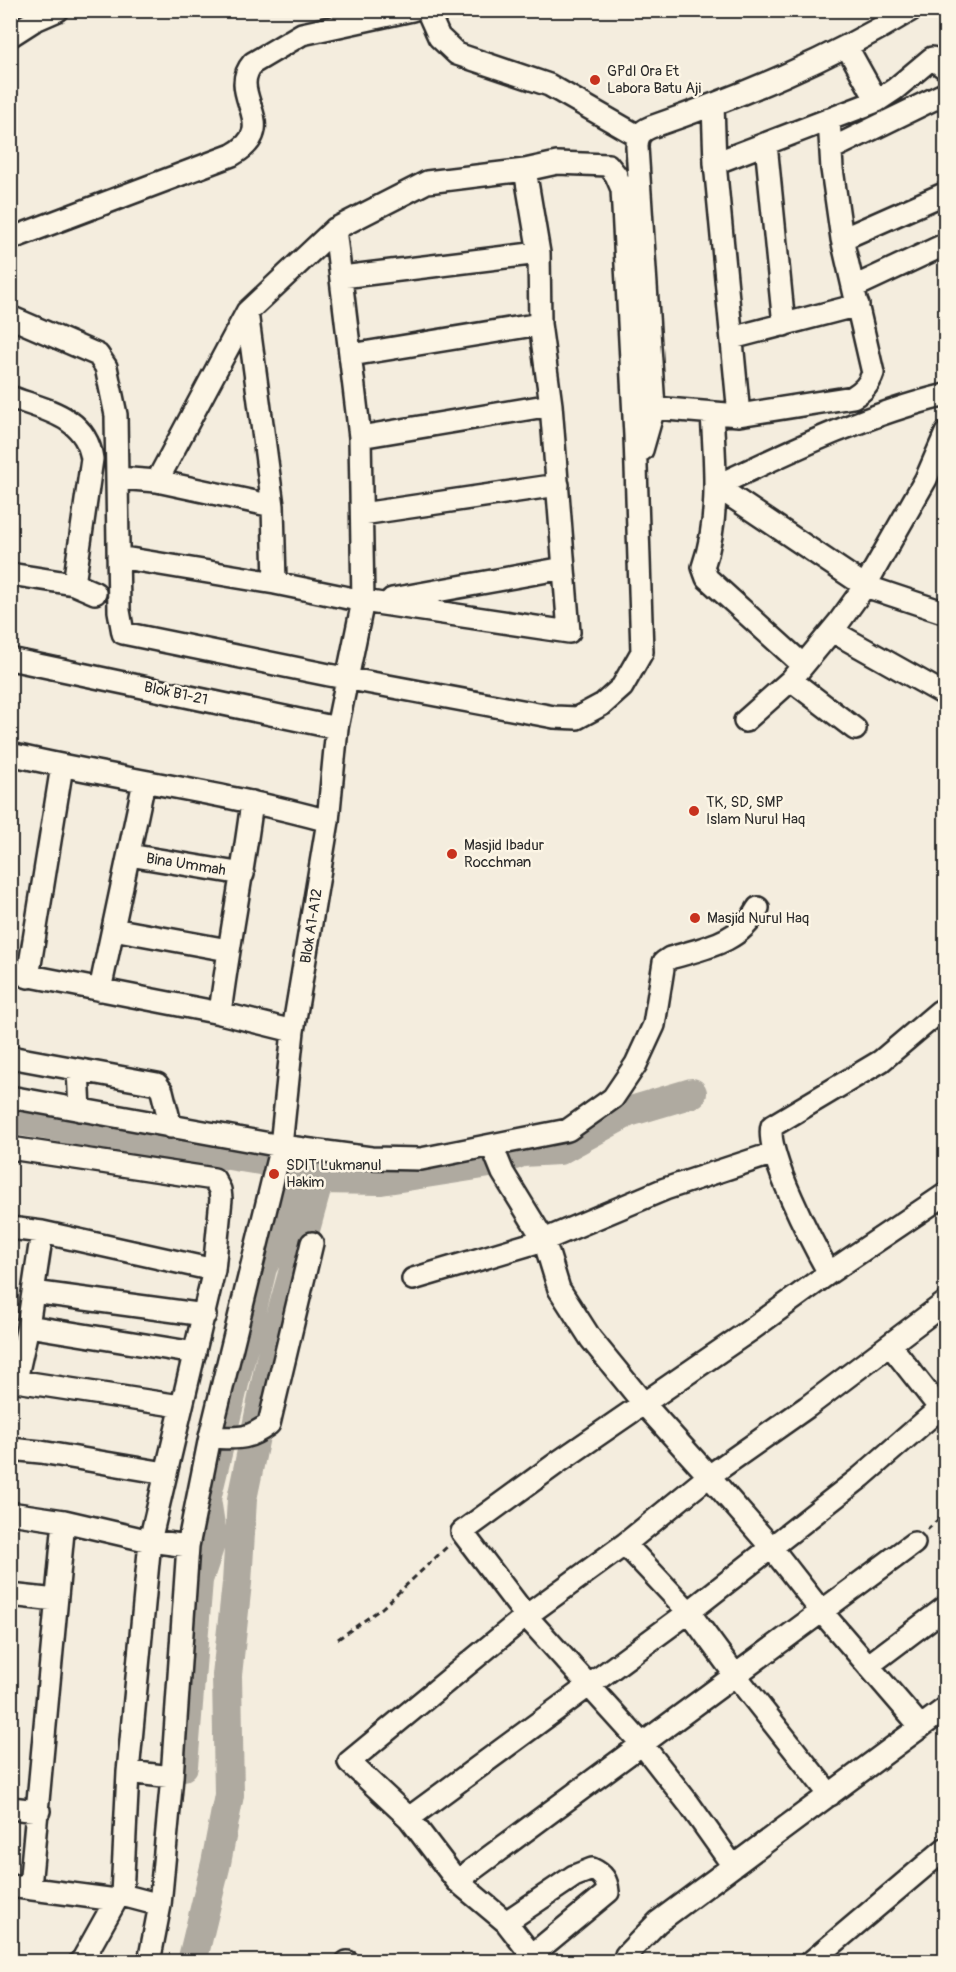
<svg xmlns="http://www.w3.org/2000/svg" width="956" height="1972" font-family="Pangolin,sans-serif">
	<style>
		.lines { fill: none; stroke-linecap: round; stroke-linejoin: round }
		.river { stroke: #afaaa0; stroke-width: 30 }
		.minor-casing { stroke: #2b2b2b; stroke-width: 26 }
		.path { stroke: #2b2b2b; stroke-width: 3; stroke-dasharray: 6 4.5; stroke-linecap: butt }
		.minor { stroke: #fcf5e5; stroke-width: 21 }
		.poi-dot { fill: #c8321e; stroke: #fcf5e5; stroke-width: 2 }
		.labels { text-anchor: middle; stroke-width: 5; stroke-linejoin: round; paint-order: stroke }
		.poi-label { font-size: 15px; fill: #2b2b2b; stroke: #fcf5e5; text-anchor: start }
		.street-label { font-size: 15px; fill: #2b2b2b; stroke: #fcf5e5 }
	</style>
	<rect width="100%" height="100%" fill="#f4edde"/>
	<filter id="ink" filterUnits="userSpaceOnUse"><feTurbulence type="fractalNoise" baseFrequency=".0167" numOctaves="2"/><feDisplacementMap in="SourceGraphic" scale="12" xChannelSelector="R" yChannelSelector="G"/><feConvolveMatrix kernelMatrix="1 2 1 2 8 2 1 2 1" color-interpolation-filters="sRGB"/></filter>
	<g filter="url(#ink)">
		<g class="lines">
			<path class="river" d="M10,1119L266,1161L276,1172L304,1182L262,1268L206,1499L212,1538L198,1580L183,1766
				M192,1962L216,1863L229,1795L227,1675L237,1583L242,1499L276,1335L319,1179L381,1180L496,1162L522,1152L559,1150L628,1112L692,1093"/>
			<g class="minor-casing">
				<path id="minor" d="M427,10L439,37L457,54L549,85L638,136
					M10,36L35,20L58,10
					M847,47L877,101
					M766,144L784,325
					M831,149L946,93
					M715,163L877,101L895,89L932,58L946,69
					M10,239L232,155C284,126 225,95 253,63L302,34L412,10
					M842,239L946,193
					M342,277L539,253
					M854,287L946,244
					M247,312L273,506L275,583
					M10,317L98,355L106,367L116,415L119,611L123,633L329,675L554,717L577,718L603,704L622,687L642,652L635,436L622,189L616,175L608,165L557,163L525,170
					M732,338L858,305
					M351,355L540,324
					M10,397C45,410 86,416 92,459L74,584
					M654,408L739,415L715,163L713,105
					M712,414C715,464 720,519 703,567L707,578L803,665
					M739,415L853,397C863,391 869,385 873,373L842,239L832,169L829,119
					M360,437L551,405
					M642,450L654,408L637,147C637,136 641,131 651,127C741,96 829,60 911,10
					M117,478L157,481L273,506
					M716,486L865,586L946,613
					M716,486C790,451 866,414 946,395
					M362,514L558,485
					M118,557L275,583L363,601L569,632L551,405L540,324L539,253L525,170L427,182L335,229L247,312L157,481
					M10,574L74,584L95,593
					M392,599L564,568
					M832,631L946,695
					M10,659L337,728
					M791,680L855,729
					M745,721L791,680L839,622L865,586L926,479L946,433
					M10,754C116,779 224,792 328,821
					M129,855L243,874
					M113,929L228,950
					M10,972L220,1013L293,1031
					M28,977L62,766
					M100,990L144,782
					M220,1013C229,942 243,873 252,802
					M10,1057L157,1084L162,1091L171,1127
					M78,1070L80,1110
					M10,1097L281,1146L371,1158L421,1159L568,1130L613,1098L636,1064L654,1025L664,962L670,958C704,948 740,943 758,908
					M492,1146L503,1173L544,1240L559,1289L591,1339L644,1404L709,1476L771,1547L821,1611L921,1727
					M10,1148L214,1179L220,1190L221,1199L214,1270L150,1541L128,1772L122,1895
					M10,1228L42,1232L214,1270
					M829,1273C814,1246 764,1152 772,1126L881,1061L940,1011L946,1013
					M413,1279L544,1240L665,1189L774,1153
					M33,1292L205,1315
					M28,1326L195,1353
					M890,1345L946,1416
					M10,1380L180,1406
					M16,1380L28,1326L42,1232
					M210,1437C238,1438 246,1441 269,1424L312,1243
					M10,1449L41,1452L165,1473
					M10,1513L64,1521L150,1541L188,1546
					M625,1544L689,1612L736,1676L830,1795
					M10,1595L56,1600
					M869,1665L946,1607
					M128,1772L172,1777
					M10,1808L39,1811
					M409,1818L689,1612L861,1477L946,1403
					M733,1866L689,1804L642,1744L526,1616L462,1532L557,1463L752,1329L829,1273L946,1194
					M457,1881L914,1543
					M10,1886L116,1900L122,1895L160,1905
					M30,1887L64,1521
					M506,1922L574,1876L592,1869C603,1874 607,1880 608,1892L532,1955
					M80,1962L83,1959L116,1900
					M149,1962L160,1905L172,1777L188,1546L210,1437L281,1146L293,1031L328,821L337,728L363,601L360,437L335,229
					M347,1962H348
					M537,1962L506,1922L457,1881L409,1818L349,1762L526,1616L625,1544L709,1476L807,1407L946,1302
					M624,1962L626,1955L658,1922L946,1708
					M811,1962L946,1848"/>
			</g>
			<path class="path" d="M927,1530L946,1512
				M338,1639L382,1608L450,1544"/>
			<use href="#minor" class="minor"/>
		</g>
	</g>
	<g class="poi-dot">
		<circle cx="595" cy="80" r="6"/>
		<circle cx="694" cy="811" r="6"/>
		<circle cx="452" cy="854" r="6"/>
		<circle cx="695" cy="918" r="6"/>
		<circle cx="274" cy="1174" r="6"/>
	</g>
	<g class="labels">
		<g class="poi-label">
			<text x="607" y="76">GPdI Ora Et<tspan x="607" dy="17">Labora Batu Aji</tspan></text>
			<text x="706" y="807">TK, SD, SMP<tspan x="706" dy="17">Islam Nurul Haq</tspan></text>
			<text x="464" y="850">Masjid Ibadur<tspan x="464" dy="17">Rocchman</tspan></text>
			<text x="707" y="923">Masjid Nurul Haq</text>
			<text x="286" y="1170">SDIT Lukmanul<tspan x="286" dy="17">Hakim</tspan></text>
		</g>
		<g class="street-label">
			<text transform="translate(176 693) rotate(12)" y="5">Blok B1-21</text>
			<text transform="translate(186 864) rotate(9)" y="5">Bina Ummah</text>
			<text transform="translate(311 926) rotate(-81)" y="5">Blok A1-A12</text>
		</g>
	</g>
	<rect width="956" height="1972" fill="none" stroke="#fcf5e5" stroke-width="36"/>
	<rect x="18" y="18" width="920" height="1936" fill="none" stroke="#2b2b2b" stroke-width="2" filter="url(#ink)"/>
</svg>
